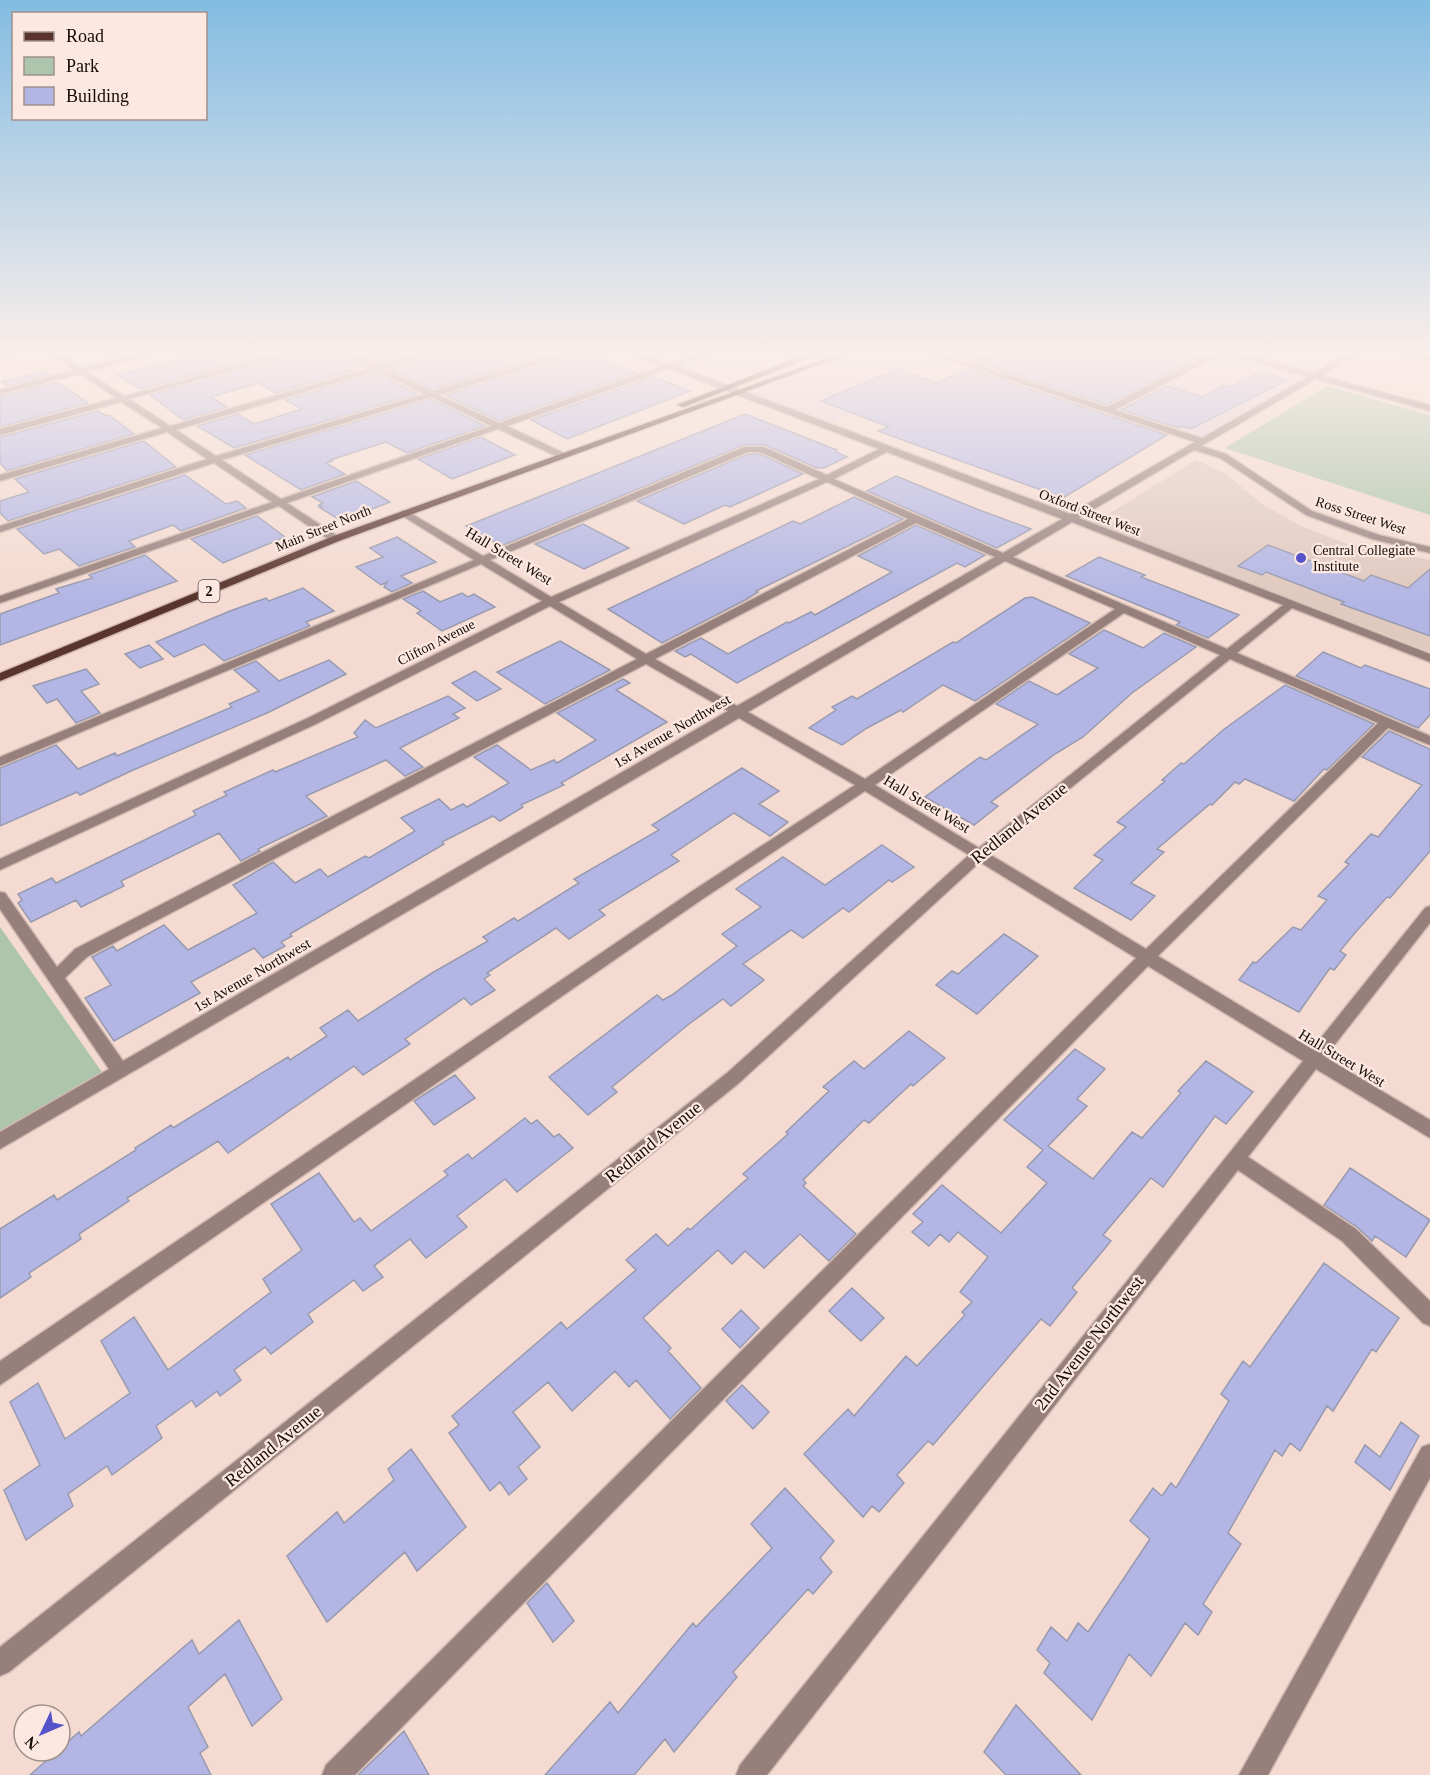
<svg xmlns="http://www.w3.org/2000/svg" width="1430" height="1775" font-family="'Times New Roman',serif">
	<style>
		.commercial { fill: #e7cfda }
		.education { fill: #e0c9bf }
		.green { fill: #acc5ab }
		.building { fill: #b3b6e4; stroke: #989aaf; stroke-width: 1.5 }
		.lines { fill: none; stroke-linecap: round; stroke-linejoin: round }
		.minor-casing { stroke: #d0b9b0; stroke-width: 3 }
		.major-casing { stroke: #d0b9b0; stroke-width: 3 }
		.minor { fill: #97807c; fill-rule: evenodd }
		.major { fill: #59342d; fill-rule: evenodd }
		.poi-dot { fill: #5652c9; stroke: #fde8e1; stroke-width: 2 }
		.labels { text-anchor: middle; stroke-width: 4.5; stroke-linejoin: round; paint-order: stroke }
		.far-street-label { font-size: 14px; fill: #130b08; stroke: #fde8e1 }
		.far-poi-label { font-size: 14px; fill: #130b08; stroke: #fde8e1; text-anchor: start }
		.shield { fill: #fde8e1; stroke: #594d49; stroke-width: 1.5 }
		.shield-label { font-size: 14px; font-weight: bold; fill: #130b08 }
		.street-label { font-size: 15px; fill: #130b08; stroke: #fde8e1 }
		.near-street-label { font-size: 18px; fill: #130b08; stroke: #fde8e1 }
	</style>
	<rect width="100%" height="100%" fill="#f4dad0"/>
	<path class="commercial" d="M716,350H827L725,387L671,366Z
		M855,350H1360L1201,441L967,364L825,425L740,394Z"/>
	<path class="education" d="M1196,460L1225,473L1262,504L1299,525L1347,544L1430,560V652L1094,523Z"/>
	<path class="green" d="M1327,386L1430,415V515L1225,448Z
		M0,927L104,1075L0,1136Z"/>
	<path class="building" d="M217,350H287L140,389L116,375Z
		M308,350H332L364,367L275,393L258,383L211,397L227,407L183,420L150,395Z
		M348,350H426L378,364Z
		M446,350H565L432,389L390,369Z
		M1014,350H1212L1107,405L981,364Z
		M585,351L636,373L499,421L445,395Z
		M898,369L936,383L969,369L1167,435L1063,498L878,431L889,427L821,401Z
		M43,371L49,375L7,386L2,382Z
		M1260,372L1287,380L1191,429L1183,426L1179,428L1121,410L1167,386L1203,397L1224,385L1231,387Z
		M376,373L418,394L234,448L197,426L238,414L254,424L302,409L286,400Z
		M654,377L690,391L567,439L531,420Z
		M58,382L88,403L0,427V396Z
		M431,399L485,426L407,453L386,442L330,460L332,461L326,463L345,474L301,490L245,455Z
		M98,411L106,416L109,415L134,434L7,471L0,463V437Z
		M745,414L837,450L836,452L847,457L824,468H817L765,445H744L501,546L466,526Z
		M481,437L515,455L452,479L418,459Z
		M144,441L176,467L8,521L0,513V501L29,492L15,479Z
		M748,454H760L803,474L730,507L725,505L684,524L637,501Z
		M185,475L226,504L237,501L246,508L181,531L173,525L129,541L135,547L79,566L59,549L44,554L17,529Z
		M896,476L974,508L1031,529L997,548L867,491Z
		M356,481L390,502L341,521L319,507H322L319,505L323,503L312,497Z
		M854,497L903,519L756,591L758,592L745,600L662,643L608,609L793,521L800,524Z
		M257,516L285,537L223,563L191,539Z
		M583,524L629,548L584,569L535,544Z
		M916,525L985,555L965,567L957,563L737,683L691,654L685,657L675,651L701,638L728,654L787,622L789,623L811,612L815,615L892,572L858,556Z
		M397,537L436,562L401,576L412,583L392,592L384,587L387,582L381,585L356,567L383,557L370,548Z
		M1268,545L1364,581L1371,575L1408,588L1430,569V636L1341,604L1344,602L1266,572L1262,575L1238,566Z
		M145,555L177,581L0,645V614L59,593L56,589L92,578L89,575Z
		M1099,557L1145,575L1141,577L1239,615L1208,638L1176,625L1180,622L1066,576Z
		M303,588L334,611L306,622L310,626L224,661L204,644L174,657L156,642L230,611L266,598L269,601Z
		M423,591L440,602L462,593L468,597L474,594L495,607L442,631L417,613L421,611L403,599Z
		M1032,597L1090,623L975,701L943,685L903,712L901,710L867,728L842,745L809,728L836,710L832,707L852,696L857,699L953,642L956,643L1025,598Z
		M1104,630L1143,648L1164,633L1196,647L1132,693L1083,737L1055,754L991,802L998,806L974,825L925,797L980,757L986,760L1038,724L996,704L1029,681L1057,695L1098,668L1069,654Z
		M560,641L610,670L545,704L497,672Z
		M149,645L163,659L140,668L125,654Z
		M1323,652L1361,668L1365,665L1430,689V715L1418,728L1296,676Z
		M329,660L346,674L267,713L131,771L80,795L77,792L0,826V768L56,745L78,769L115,753L117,756L232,707L229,704L259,691L234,670L256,661L279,681Z
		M86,669L99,684L81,691L100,713L76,723L57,699L47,703L33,686Z
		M475,671L501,689L477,701L452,683Z
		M623,679L630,683L616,690L667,722L561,783L564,785L521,805L523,807L500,821L493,816L442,842L444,844L290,934L292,936L281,942L285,946L263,958L254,948L191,982L200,993L114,1041L85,998L111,985L92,957L113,946L117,951L164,925L188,950L257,913L233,885L273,862L295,883L320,869L328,877L365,856L369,858L415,831L401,818L439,799L451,810L463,804L467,807L509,783L474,757L497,745L531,770L554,760L557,763L596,740L557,713Z
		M1285,685L1374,724L1327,770L1324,769L1294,801L1245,779L1239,784L1235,782L1212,805L1210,804L1157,849L1164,852L1131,883L1155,896L1131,920L1074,888L1103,860L1094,855L1126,827L1117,822L1165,781L1162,780L1181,763L1184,764L1223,730Z
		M448,696L465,708L453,714L459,718L400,748L423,767L405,776L386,760L306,796L327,816L258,849L260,851L241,861L219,833L121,881L124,886L81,907L76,900L31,922L18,903L22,900L18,894L52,878L56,883L196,815L193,811L227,795L224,792L273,770L275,772L358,737L354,733L365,720L376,728Z
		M1389,731L1430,749V851L1390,898L1387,897L1354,934L1340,951L1346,955L1334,970L1330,968L1299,1012L1239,980L1253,962L1256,963L1293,927L1301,930L1327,900L1318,896L1349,864L1345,862L1371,834L1378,837L1422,785L1362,757Z
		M742,768L779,791L759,804L788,822L770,836L734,813L671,855L679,861L599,910L605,915L569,939L556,928L487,973L490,975L484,979L495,990L471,1005L464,998L405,1039L410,1044L363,1075L354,1066L228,1153L218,1141L127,1198L129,1201L79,1234L81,1239L29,1273L31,1277L0,1298V1229L54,1195L57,1200L136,1150L135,1148L171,1125L173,1128L288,1057L290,1060L327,1036L320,1028L348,1010L358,1021L432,973L488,941L483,937L514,918L518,921L579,883L574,879L659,830L652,825Z
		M882,845L914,867L892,882L889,880L849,912L843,908L803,938L791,930L743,964L764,980L731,1006L723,999L689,1024L612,1087L617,1092L588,1115L549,1077L657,995L663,1000L672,995L737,946L722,934L761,907L736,889L783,857L825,885Z
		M1004,934L1038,956L977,1014L936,985L952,971L958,974Z
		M909,1031L945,1058L913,1086L911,1084L869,1123L864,1120L803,1180L806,1183L803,1186L856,1234L829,1261L800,1234L764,1268L745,1251L732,1264L718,1250L643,1318L671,1348L668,1351L701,1388L670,1419L636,1380L629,1387L615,1371L572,1411L548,1382L513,1412L540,1447L518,1467L527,1479L509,1495L500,1482L490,1491L449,1433L459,1425L452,1416L561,1322L567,1329L636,1270L626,1260L656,1234L668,1246L688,1228L690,1230L748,1178L743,1174L788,1134L786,1132L829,1091L823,1087L854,1061L864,1069Z
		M1075,1049L1105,1069L1077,1099L1087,1106L1048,1146L1093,1179L1132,1132L1142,1138L1181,1093L1178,1091L1206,1061L1253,1092L1226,1124L1215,1116L1163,1187L1151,1178L1103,1235L1111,1241L1072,1288L1077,1292L1050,1326L1041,1319L933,1445L928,1441L897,1475L904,1483L879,1512L872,1506L863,1517L804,1454L848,1409L854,1416L906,1356L917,1366L965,1315L962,1312L972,1302L960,1292L988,1257L958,1232L949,1242L940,1234L929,1246L912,1232L923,1222L913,1214L942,1185L1001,1233L1047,1183L1027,1167L1043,1150L1004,1120Z
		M455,1075L475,1098L434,1125L414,1101Z
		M525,1118L531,1124L537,1120L554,1137L559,1134L573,1148L517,1192L505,1179L457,1216L467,1227L426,1258L410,1239L374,1266L383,1277L363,1291L354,1280L323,1303L308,1314L313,1322L271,1354L265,1347L234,1370L241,1380L220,1396L217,1391L196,1407L192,1400L156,1426L162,1438L112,1475L107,1466L68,1494L73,1506L26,1540L4,1490L40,1465L10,1402L38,1383L65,1439L130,1393L101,1341L134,1317L168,1370L271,1292L263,1279L302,1250L271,1204L319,1173L354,1222L360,1218L371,1231L448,1175L444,1171L468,1154L472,1159Z
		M1350,1168L1430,1220L1406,1257L1375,1236L1372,1241L1357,1227L1324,1205Z
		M1324,1263L1399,1318L1376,1352L1372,1349L1333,1411L1327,1406L1300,1451L1290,1443L1282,1456L1275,1450L1228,1533L1241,1544L1203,1604L1212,1612L1198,1635L1185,1623L1151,1676L1129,1654L1092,1720L1044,1673L1050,1663L1037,1650L1051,1627L1067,1641L1078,1623L1088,1632L1150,1539L1130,1521L1153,1488L1162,1496L1171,1483L1176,1488L1229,1401L1221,1394L1243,1361L1250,1367Z
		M852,1288L884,1318L861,1341L829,1311Z
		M741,1310L759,1328L740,1348L722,1329Z
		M742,1385L769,1412L753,1429L726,1401Z
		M1401,1422L1419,1436L1390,1490L1355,1462L1365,1445L1380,1457Z
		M411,1449L466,1527L417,1571L405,1552L327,1622L287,1556L337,1512L344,1523L394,1480L388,1469Z
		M785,1488L834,1541L820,1558L832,1572L813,1594L808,1589L733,1672L737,1677L674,1752L665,1739L634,1775H545L610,1702L618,1713L693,1623L696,1627L772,1548L751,1524Z
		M547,1583L574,1621L553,1642L527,1603Z
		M239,1620L282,1699L252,1726L225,1674L188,1707L208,1747L200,1753L211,1775H30L79,1732L81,1736L192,1640L199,1654Z
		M1016,1705L1081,1775H1006L984,1752Z
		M404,1731L429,1775H358L361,1772Z"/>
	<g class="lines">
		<g class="minor-casing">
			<path id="minor" d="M14,350H27L0,357V353Z
				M45,350H54L82,368L154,350H166L87,372L124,396L294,350H306L129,399L170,426L370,368L334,350H343L378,366L433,350H444L384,369L432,391L572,350H583L439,395L499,423L662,366L622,350C639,350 652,362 669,363C681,364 702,350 720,350L677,366L1070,514L1195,442L920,350C937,350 951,361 967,361C980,362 993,350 1008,350L975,364L1107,407L1216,350H1227L1314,373L1355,350H1364L1322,376L1430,405V411L1316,379L1201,446L1226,454L1312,511L1379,535L1430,547V553L1372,539L1306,515L1220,458L1194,450L1079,518L1430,654V662L1292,608L1237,653L1430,736V745L1388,728L1158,956L1312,1049L1425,908L1430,906V923L1325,1057L1430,1120V1138L1316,1069L1248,1157L1356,1229L1430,1301V1326L1423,1323L1342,1241L1238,1170L767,1775H736L740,1765L1303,1061L1148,966L355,1775H322L326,1765L1136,958L980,862L739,1083L9,1672L0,1676V1647L727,1073L969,855L865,791L701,900L0,1385V1361L691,892L855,785L739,718L0,1149V1132L109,1069L0,909V892L5,893L57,967L75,949L637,659L550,606L316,724L0,870V859L308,718L542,601L481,564L0,766V757L474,560L401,515V511H407L483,556L744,447H764L827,475L879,449L669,369L507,426L564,453V457H558L498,429L287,503L339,537V541H331L279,506L0,603V596L272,502L214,463L0,532V526L207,459L167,432L0,481V475L162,428L121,402L0,435V429L116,398L80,374L0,394V390L74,370ZM1224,353L1308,377L1202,438L1115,410ZM376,371L424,394L216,456L176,430ZM431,397L491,426L281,499L222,460ZM748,452H760L819,479L551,597L490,560ZM887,452L1062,519L1003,553L834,479ZM827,482L908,519L646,654L559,602ZM1072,522L1283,605L1227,649L1013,557ZM916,523L995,557L737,706L655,659ZM1005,561L1115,609L865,779L748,712ZM1124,613L1220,655L979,848L875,785ZM1230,659L1378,723L1146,949L989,854ZM646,664L728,711L123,1061L65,978L87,957Z
				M1388,350H1400L1430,357V361Z
				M1430,1444V1478L1268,1775H1239L1422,1447Z"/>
		</g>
		<g class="major-casing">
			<path id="major" d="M849,350H859L339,541L0,681V673L331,537Z
				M807,354L814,356L684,407L677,405Z"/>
		</g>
		<use href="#minor" class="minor"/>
		<use href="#major" class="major"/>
	</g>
	<linearGradient id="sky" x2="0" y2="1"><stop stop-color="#83bce2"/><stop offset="0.59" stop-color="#faeeea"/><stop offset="1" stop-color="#faeeea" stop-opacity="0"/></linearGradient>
	<rect width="1430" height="598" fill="url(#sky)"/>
	<circle class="poi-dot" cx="1301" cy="558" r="6"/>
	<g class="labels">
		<g class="far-street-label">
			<text transform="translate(1090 512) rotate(21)" y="5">Oxford Street West</text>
			<text transform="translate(1361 515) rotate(18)" y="5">Ross Street West</text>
			<text transform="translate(323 528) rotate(-22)" y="5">Main Street North</text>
			<text transform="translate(436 642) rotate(-27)" y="5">Clifton Avenue</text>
		</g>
		<g class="far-poi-label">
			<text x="1313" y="555">Central Collegiate<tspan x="1313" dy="16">Institute</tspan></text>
		</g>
		<rect class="shield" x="198.5" y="580" width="21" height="22" rx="4.5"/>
		<g class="shield-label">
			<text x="209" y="596">2</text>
		</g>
		<g class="street-label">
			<text transform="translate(509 556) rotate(31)" y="5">Hall Street West</text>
			<text transform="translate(672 731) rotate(-30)" y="5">1st Avenue Northwest</text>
			<text transform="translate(927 804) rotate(31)" y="5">Hall Street West</text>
			<text transform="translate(252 975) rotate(-30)" y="5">1st Avenue Northwest</text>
			<text transform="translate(1342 1058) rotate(31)" y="5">Hall Street West</text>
		</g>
		<g class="near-street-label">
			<text transform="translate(1019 823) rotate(-39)" y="6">Redland Avenue</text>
			<text transform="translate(653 1142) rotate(-39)" y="6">Redland Avenue</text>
			<text transform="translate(1089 1343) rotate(-52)" y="6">2nd Avenue Northwest</text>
			<text transform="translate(273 1446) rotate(-39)" y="6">Redland Avenue</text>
		</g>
	</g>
	<rect x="12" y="12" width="195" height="108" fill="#fde8e1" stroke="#9f908a" stroke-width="1.5"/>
	<rect x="24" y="32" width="30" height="9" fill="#59342d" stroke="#9f908a" stroke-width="1.5"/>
	<text x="66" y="42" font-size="18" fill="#130b08">Road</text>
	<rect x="24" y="57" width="30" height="18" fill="#acc5ab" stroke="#9f908a" stroke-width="1.5"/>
	<text x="66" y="72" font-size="18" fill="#130b08">Park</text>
	<rect x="24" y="87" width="30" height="18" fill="#b3b6e4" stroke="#9f908a" stroke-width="1.5"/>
	<text x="66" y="102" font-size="18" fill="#130b08">Building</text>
	<g transform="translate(42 1733) rotate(226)"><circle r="28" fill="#fde8e1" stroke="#9f908a" stroke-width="1.5"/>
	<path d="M0-4.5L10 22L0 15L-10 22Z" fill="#5652c9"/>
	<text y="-9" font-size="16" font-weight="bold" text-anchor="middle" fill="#130b08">N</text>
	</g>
</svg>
